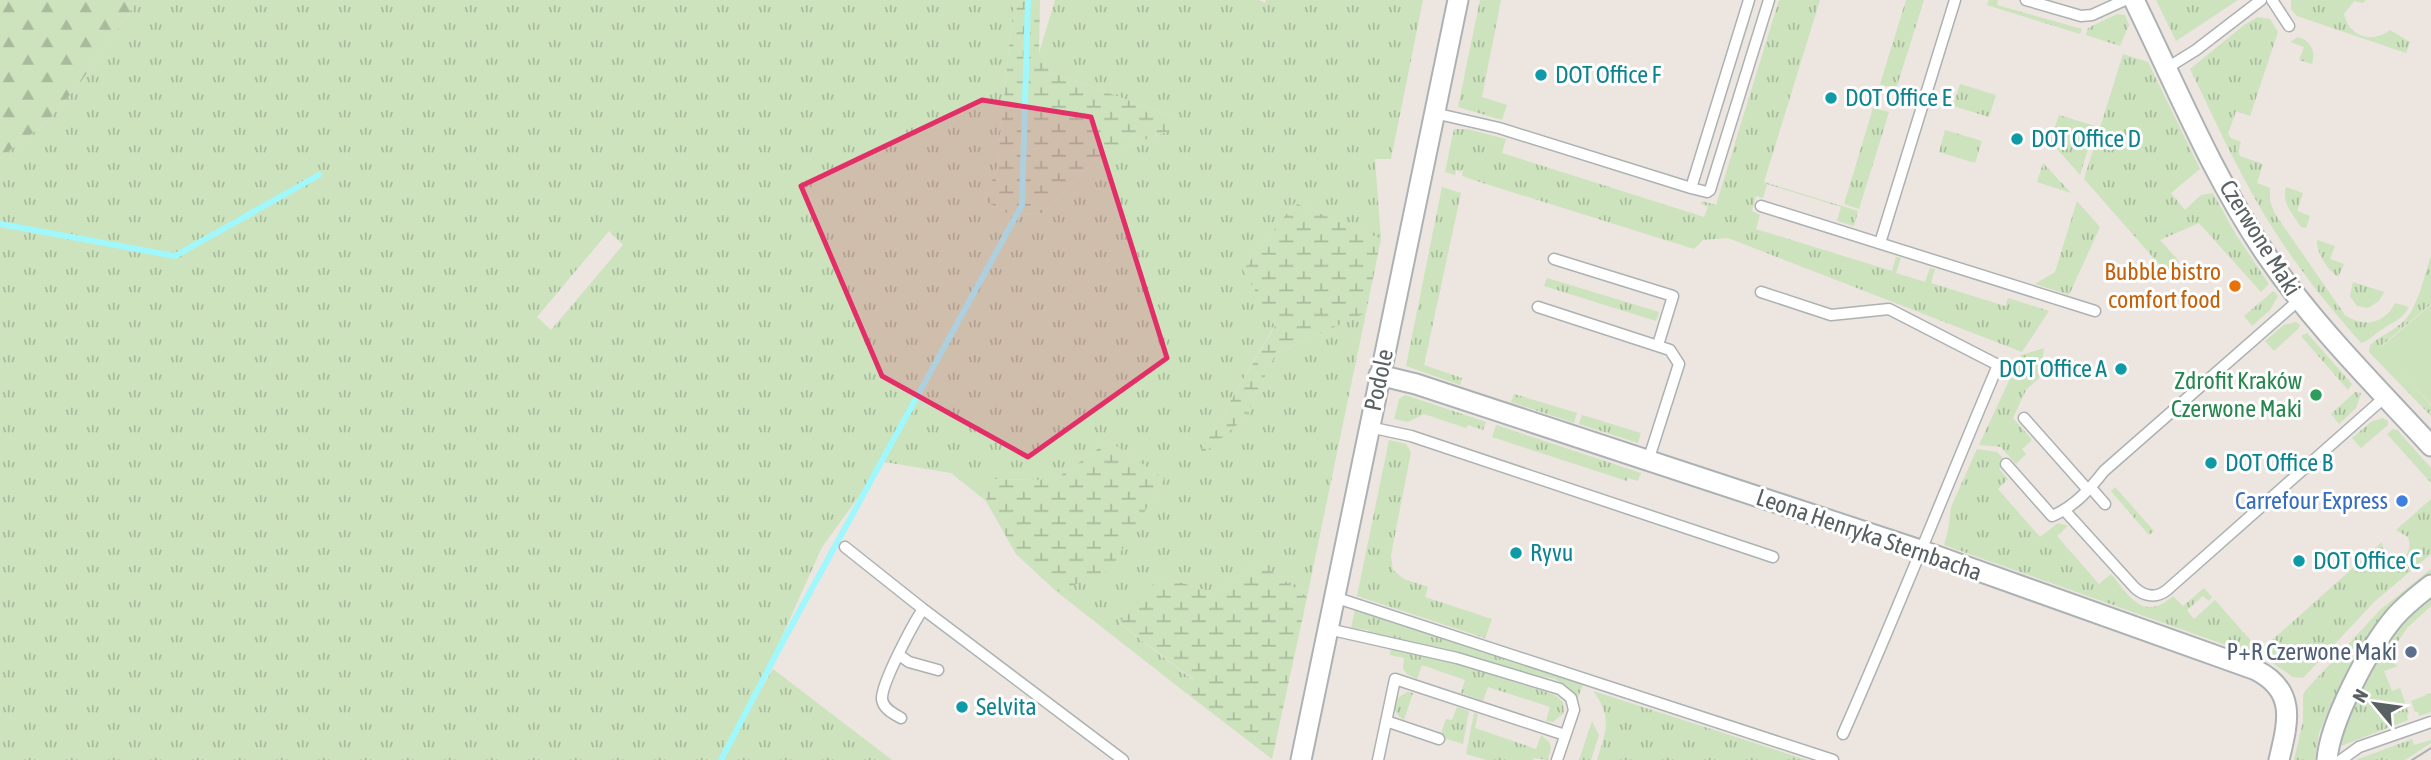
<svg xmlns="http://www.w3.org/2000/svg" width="2431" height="760" font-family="'Asap Condensed',sans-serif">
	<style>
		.grass { fill: url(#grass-tufts); fill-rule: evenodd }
		.forest { fill: url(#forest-firs) }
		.wetland { fill: url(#wetland-marsh) }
		.pitch { fill: #cce3bd }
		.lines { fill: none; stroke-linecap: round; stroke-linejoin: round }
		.stream { stroke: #a0f8fc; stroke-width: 6 }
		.service-casing { stroke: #acb2b3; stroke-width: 13 }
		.minor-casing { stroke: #acb2b3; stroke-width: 23 }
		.service { stroke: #fff; stroke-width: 10 }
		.minor { stroke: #fff; stroke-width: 19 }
		.tram { stroke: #aeafaf; stroke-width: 2 }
		.marked { fill: #e32f67; fill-opacity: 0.2; stroke: #e32f67; stroke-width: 5; stroke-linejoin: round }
		.culture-dot { fill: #0f9aa8; stroke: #fff; stroke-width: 2.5 }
		.food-dot { fill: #e8710a; stroke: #fff; stroke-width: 2.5 }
		.leisure-dot { fill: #2e9e5b; stroke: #fff; stroke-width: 2.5 }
		.shop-dot { fill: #3f7fe0; stroke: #fff; stroke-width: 2.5 }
		.service-dot { fill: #5c6f8a; stroke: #fff; stroke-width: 2.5 }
		.labels { text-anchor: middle; stroke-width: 6; stroke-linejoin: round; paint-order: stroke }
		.culture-label { font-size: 24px; fill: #0d838f; stroke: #fff; text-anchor: start }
		.street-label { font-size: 24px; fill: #596061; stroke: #fff }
		.food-label { font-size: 24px; fill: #c56008; stroke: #fff; text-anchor: end }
		.leisure-label { font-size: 24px; fill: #27864d; stroke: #fff; text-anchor: end }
		.shop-label { font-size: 24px; fill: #366cbe; stroke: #fff; text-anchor: end }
		.service-label { font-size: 24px; fill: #4e5e75; stroke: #fff; text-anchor: end }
	</style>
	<defs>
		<pattern id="grass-tufts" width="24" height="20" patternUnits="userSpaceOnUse" patternTransform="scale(1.75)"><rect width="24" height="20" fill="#cce3bd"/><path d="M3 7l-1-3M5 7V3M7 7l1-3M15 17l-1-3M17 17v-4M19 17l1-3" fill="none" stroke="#a9bb9d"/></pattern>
		<pattern id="forest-firs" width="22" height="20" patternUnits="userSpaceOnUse" patternTransform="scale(1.75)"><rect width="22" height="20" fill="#cce3bd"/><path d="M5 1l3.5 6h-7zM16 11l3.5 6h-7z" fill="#a9bb9d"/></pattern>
		<pattern id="wetland-marsh" width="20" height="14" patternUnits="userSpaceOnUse" patternTransform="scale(1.75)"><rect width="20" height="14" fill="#cce3bd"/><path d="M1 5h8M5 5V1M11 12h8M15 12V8" fill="none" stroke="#a9bb9d"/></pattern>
	</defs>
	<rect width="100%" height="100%" fill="#ece5e0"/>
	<path class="grass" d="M138,0H1014L997,167L985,201L1009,214L1043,213L1098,157L1174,129V117L1051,72L1039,53L1055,0H1259L1265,3L1266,0H1423L1391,159H1375L1381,239L1295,203L1243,270L1275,325L1197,458L1246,417L1276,353L1366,313L1307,597L1259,562L1214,593L1160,576L1120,624L1193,680L1186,693L1057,592L1110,569L1164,479L1109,441L1054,480L990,479L986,501L951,473L884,462L822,547L749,710L773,669L892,760H0V158L47,122L80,83ZM609,231L623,245L551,330L537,317Z
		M1480,0H1501L1482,97L1507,105L1502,120L1458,107Z
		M1779,0H1820L1764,182L1858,211L1854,226L1837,221L1841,207L1767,184L1763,198L1756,196L1752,211L1760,215L1756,229L1892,271L1896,257L1901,258L1896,273L1925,282L1930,268L1935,269L1931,283L2005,306L2008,298L2049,311L2022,352L1728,238L1703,240L1694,249L1483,183L1462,176L1463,169L1461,172L1456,170L1455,175L1445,172L1454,129H1467L1506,139L1502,153L1704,217L1708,207L1701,204L1702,201L1716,205Z
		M1906,0H1924L1896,89L1880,84Z
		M1989,0H1998L1997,5L2082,29L2080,34L1987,5Z
		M2156,0H2238L2176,41Z
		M2291,0H2366L2363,3L2354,1L2344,14C2349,37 2372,44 2390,30L2410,42L2406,53L2297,16L2291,9Z
		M2117,14L2125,15L2129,25L2120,46L2086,35L2088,28Z
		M2258,17L2270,19L2278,32L2250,116L2236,111L2228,134L2231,138L2241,142L2238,151L2240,156L2263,164L2257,183L2270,188V201L2275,214L2345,315C2363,328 2385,324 2395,303L2409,307C2402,320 2392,322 2381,330C2373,335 2370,341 2361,343C2324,301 2289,257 2261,209C2234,163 2213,116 2190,69L2244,25Z
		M2298,37C2311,41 2316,51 2312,64L2299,60L2304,47L2290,42Z
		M2123,54L2148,62L2200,169L2171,193L2185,210L2201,195L2213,193L2235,233L2269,284L2261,292L2199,223L2160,240L2179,261L2166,272L2084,179Z
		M1960,84L1996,95L1989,117L1953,106Z
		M1873,108L1889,112L1859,209L1844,204Z
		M2059,115L2095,126L2080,175L2050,141Z
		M1945,130L1982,141L1975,163L1939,152Z
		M2043,163L2071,193L2037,182Z
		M1442,187L1461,193L1424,365L1462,378L1460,385L1406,366Z
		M2286,187L2303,193L2297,211L2310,216L2306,228L2301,227C2293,214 2281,203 2286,187Z
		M2077,201L2100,227L2069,295L2035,284L2055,272Z
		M2317,240L2335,246L2330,259L2344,264L2338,277C2328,271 2316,252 2317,240Z
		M2431,256V304L2381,346L2431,406V416L2369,352L2370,345C2381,335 2396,330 2406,319C2418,306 2425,273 2431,256Z
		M1547,278L1659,312L1656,321L1544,286Z
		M2353,282L2384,292L2379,301L2368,308L2357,306L2350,296Z
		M2272,292H2275L2278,296L2270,310L2252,326L2244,316Z
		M2296,322L2300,325L2298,329L2274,351L2265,341L2284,325Z
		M2307,333L2352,384L2348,390L2301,336Z
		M2044,348L2040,377L2026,390L2013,418L2032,440L2022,449L2026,454L2016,464L2001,447L1979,445L2021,355Z
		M2355,392L2361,393L2356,408L2339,424L2331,414Z
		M1514,394L1577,413L1574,423L1511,402Z
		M1405,395L1486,422L1483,430L1468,425L1466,428L1424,414L1408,422L1394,419L1399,399Z
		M1582,415L1641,433L1638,443L1579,424Z
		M2383,418L2388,421V425L2361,448L2352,438L2371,422Z
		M1496,425L1641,473L1638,481L1628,478L1627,481L1492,437Z
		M2393,429L2397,430L2431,468V483L2387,434Z
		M1389,440L1406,444L1411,452L1391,555L1393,570L1404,579L1428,587L1425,597L1492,619L1485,638L1357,596Z
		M1977,449L1997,452L2007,462L1999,469L2008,479L1998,489L2040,537L2058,523L2068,526L2057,536L2099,584L2111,574C2130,597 2143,622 2173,596L2183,606L2204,588L2212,597L2209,601L2203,596L2187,610L2194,619L2215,600L2260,651L2382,542C2384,568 2417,562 2408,537L2396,530L2431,499V554L2375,601L2303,678L2293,677L2268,660L1944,545L1948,531L1951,507Z
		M2115,487L2154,531L2149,535L2111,491Z
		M2431,569V573L2406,594L2352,670L2330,707L2319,733L2315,760H2294L2303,721V695L2305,691L2380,610Z
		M2431,596V606L2407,628L2386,659L2398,666L2384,671L2392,691L2400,688L2409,714L2407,715L2408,720L2341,746L2340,743C2344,727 2352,712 2359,698C2381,652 2392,629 2431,596Z
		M1355,610L1583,685L1577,700L1569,688L1555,679L1529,674L1447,649L1369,632L1368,630L1351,628Z
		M1391,649L1447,662L1449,660L1555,695L1563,702L1564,713L1553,722L1546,721L1550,707L1488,687L1483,701L1461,693L1465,680L1422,665L1417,679L1407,674L1403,669L1404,658L1390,655Z
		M1593,691L1807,760H1597C1606,731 1613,717 1593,691Z
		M1407,692L1413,693L1404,720C1395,714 1394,709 1396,699Z
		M2431,693V712L2419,716L2418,712H2415L2411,701Z
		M1457,707L1469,711L1463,744L1440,737L1446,719L1452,720Z
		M1474,713L1478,714L1475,728L1536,749L1541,735L1549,742L1551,747L1548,760L1534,758L1533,760H1487L1466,754Z
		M1592,721L1599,735L1591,760H1579Z
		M2412,739L2414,745L2431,740V743L2405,760H2356Z"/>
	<path class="forest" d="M0,0H138L80,83L47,122L0,158Z"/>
	<path class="wetland" d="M1014,0H1040L1039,53L1051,72L1174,117V129L1098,157L1043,213L1009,214L985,201L997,167Z
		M1295,203L1381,239L1366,313L1276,353L1246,417L1195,461L1275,326L1243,270Z
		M1109,441L1164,479L1110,570L1057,592L1016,554L986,501L989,479L1054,480Z
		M1259,562L1307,597L1272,759L1186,693L1193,679L1119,623L1160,576L1214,593Z"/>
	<path class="pitch" d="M2431,305V405L2381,347Z"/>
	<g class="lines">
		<path class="stream" d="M0,224L175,256L319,175
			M721,760L782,643L1022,205L1028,0"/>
		<g class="service-casing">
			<path id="service" d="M2026,0L2081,16L2092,15L2125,0
				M2272,0L2289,26
				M2167,68L2196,50L2261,0
				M1434,113L1499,128L1691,188L1749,0
				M1691,188L1707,192L1710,190L1769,0
				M1761,206L2095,311
				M1880,243L1955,0
				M1554,259L1673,296L1658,345
				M1761,292L1831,315L1889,309L1998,365C1946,488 1897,612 1843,734
				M1538,307L1670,350L1679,364L1648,461
				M2024,418L2088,490
				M1369,427L1411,436L1773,557
				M2006,464L2052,516C2074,507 2090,489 2104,471L2299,300
				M2091,488L2105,504
				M2065,511L2135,588C2145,597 2157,598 2167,590L2385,397
				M845,547L923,609L1123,760
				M1334,597L1833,760
				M1328,629L1457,658L1560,689L1571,698L1574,710L1557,760
				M899,655L909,662L938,670
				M901,718C894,714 883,709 882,699C881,684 913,624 923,609
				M1386,721L1439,739
				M1378,760L1395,679L1565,735
				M2341,760L2359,747L2431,722"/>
		</g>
		<g class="minor-casing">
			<path id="minor" d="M2134,0C2176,86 2213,177 2267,256C2315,326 2374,384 2431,446
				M1379,375L1416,384L1920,550L2256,670C2297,691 2288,722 2279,760
				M1301,760L1458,0
				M2327,760C2330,721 2369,648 2394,618C2405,605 2418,595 2431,585"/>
		</g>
		<use href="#service" class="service"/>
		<use href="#minor" class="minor"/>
		<path class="tram" d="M2412,760L2431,748"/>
	</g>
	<path class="marked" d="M982,100L1091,117L1167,358L1028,457L882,376L801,186Z"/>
	<g class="culture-dot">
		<circle cx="1541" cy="75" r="7"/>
		<circle cx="1831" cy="98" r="7"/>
		<circle cx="2017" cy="139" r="7"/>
		<circle cx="2121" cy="369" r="7"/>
		<circle cx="2211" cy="463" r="7"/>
		<circle cx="1516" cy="553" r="7"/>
		<circle cx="2299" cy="561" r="7"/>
		<circle cx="962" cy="707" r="7"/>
	</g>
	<circle class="food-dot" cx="2235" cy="286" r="7"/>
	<circle class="leisure-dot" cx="2316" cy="395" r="7"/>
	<circle class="shop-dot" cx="2402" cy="501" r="7"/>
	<circle class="service-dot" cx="2411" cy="652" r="7"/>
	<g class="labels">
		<g class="culture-label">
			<text x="1555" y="83">DOT Office F</text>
			<text x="1845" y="106">DOT Office E</text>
			<text x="2031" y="147">DOT Office D</text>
			<text x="2107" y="377" text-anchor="end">DOT Office A</text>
			<text x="2225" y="471">DOT Office B</text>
			<text x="1530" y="561">Ryvu</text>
			<text x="2313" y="569">DOT Office C</text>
			<text x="976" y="715">Selvita</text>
		</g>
		<g class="street-label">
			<text transform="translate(2260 238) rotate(58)" y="8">Czerwone Maki</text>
			<text transform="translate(1379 380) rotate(-78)" y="8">Podole</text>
			<text transform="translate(1869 535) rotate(19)" y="8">Leona Henryka Sternbacha</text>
		</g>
		<g class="food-label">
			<text x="2221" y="280">Bubble bistro<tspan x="2221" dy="28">comfort food</tspan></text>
		</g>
		<g class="leisure-label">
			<text x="2302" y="389">Zdrofit Kraków<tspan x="2302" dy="28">Czerwone Maki</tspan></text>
		</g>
		<g class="shop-label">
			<text x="2388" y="509">Carrefour Express</text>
		</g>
		<g class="service-label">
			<text x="2397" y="660">P+R Czerwone Maki</text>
		</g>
	</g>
	<g transform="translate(2375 704) rotate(299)" stroke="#ffffff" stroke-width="5" paint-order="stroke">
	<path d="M0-5L12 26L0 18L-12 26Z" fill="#596061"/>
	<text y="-10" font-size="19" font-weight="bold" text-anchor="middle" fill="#596061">N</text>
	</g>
</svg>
